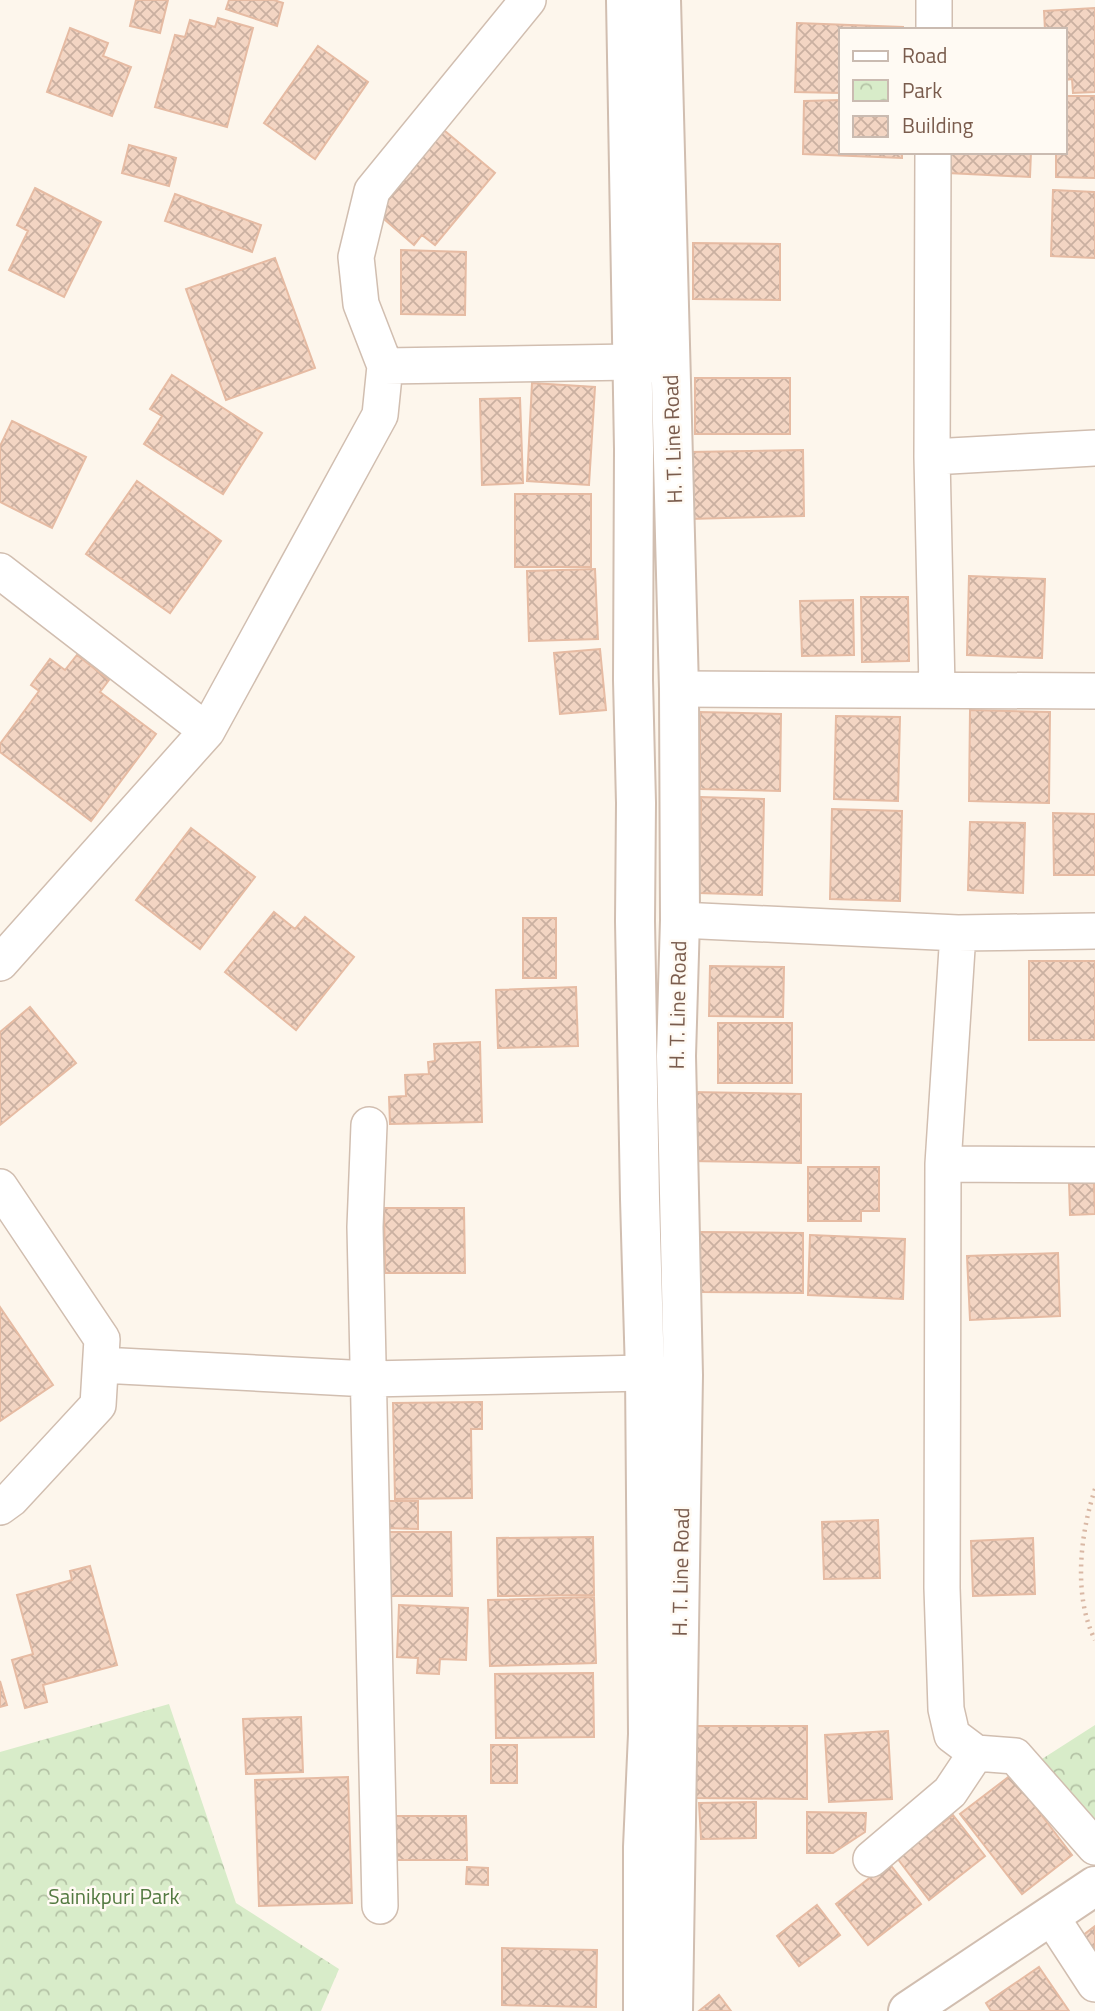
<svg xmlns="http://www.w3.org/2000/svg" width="1095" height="2011" font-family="'Titillium Web',sans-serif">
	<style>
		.park { fill: url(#park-crowns) }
		.building { fill: url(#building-cross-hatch); stroke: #e6bba3; stroke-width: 2 }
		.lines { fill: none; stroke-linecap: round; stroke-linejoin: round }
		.minor-casing { stroke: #d1beb0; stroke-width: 38 }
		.tertiary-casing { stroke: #d1beb0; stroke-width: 42 }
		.path { stroke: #d9b8a5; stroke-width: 4.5; stroke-dasharray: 2 5; stroke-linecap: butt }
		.minor { stroke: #fff; stroke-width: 35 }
		.tertiary { stroke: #fff; stroke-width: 38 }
		.labels { text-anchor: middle; stroke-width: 5; stroke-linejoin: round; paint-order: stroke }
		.street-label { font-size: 21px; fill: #7a5c4d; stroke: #fffaf3 }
		.park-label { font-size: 21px; fill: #537a41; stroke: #fffaf3 }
	</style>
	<defs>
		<pattern id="park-crowns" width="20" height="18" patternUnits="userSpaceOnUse" patternTransform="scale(1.75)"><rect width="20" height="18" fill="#d8ecc9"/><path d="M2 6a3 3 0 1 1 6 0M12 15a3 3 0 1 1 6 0" fill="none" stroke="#b4c2a5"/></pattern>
		<pattern id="building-cross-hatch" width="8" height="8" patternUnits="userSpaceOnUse" patternTransform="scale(1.75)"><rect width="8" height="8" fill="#f3d5c3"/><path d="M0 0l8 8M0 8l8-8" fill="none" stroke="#cab0a1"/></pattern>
	</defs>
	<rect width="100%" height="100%" fill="#fdf6ec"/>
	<path class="park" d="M169,1704L236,1903L339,1969L321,2011H0V1752Z
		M1095,1725V1832L1042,1759Z"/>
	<path class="building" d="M136,0H168L160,33L130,26Z
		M229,0H274L283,3L277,26L226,9Z
		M1095,8V92L1073,93L1072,79L1065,80V30H1045L1044,11Z
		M218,18L253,28L227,127L155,107L175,35L185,37L190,20L215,27Z
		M797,23L903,27V30H841V93L795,92Z
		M70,28L108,43L103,56L131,67L112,116L47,92Z
		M318,46L368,82L315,159L264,123Z
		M1065,96H1095V178L1056,177V152H1065Z
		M841,100V152H902V158L803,154L804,101Z
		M439,126L495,173L435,245L422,235L414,245L370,207Z
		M129,145L176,158L169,186L122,173Z
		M949,152H1031L1030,177L948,173Z
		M35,188L101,222L64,297L9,270L28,231L17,225Z
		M1053,190L1095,192V258L1051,256Z
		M175,194L261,225L252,252L165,221Z
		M693,243L780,244V300L693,299Z
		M401,250L466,252L465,315L401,314Z
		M275,258L315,368L226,400L186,289Z
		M172,375L262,433L223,494L144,444L162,416L150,409Z
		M695,378H790V434H695Z
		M532,383L595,387L589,485L527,481Z
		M520,398L523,483L482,485L480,399Z
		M12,421L86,457L52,528L0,502V446Z
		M803,450L804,516L689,519L688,452Z
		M137,481L221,541L170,613L86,554Z
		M515,494H591V567H515Z
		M595,569L598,639L529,641L527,571Z
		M969,576L1045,579L1042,658L967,655Z
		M861,597H908L909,661L862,662Z
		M853,600L854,655L802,656L800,601Z
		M600,649L606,710L560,714L554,653Z
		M77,655L109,680L100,692L156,734L91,821L0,752V744L39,691L31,685L50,659L65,670Z
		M970,710L1050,712L1049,803L969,801Z
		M700,712L781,714L780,791L700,789Z
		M836,716L900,717L898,801L834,799Z
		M701,797L764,799L762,895L699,893Z
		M832,809L902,811L900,901L830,899Z
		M1053,813L1095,814V875H1054Z
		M970,822L1025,823L1023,893L968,890Z
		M191,828L255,877L200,949L136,900Z
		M274,912L295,929L305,917L354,957L296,1030L225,972Z
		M523,918H556V978H523Z
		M1029,961H1095V1040H1029Z
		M710,966L784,967L783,1017L709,1016Z
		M576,987L578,1046L498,1048L496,990Z
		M30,1007L76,1063L0,1125V1032Z
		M718,1023H792V1083H718Z
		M480,1042L482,1122L390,1124L389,1097L406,1096L405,1075L429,1074L428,1062L435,1061L434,1044Z
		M691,1092L801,1094V1163L690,1161Z
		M808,1167H879V1211H861V1221H808Z
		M1094,1182L1095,1214L1070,1215L1069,1183Z
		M384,1208H464L465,1273H385Z
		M700,1232L803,1233V1293L700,1292Z
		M810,1235L905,1239L903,1299L808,1295Z
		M1058,1253L1060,1316L970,1320L967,1256Z
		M0,1307L53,1385L0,1421Z
		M482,1402V1429H471L472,1498L395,1499L393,1403Z
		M383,1501H418V1529L382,1528Z
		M878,1520L880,1578L824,1579L822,1522Z
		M382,1532H451L452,1596H383Z
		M593,1537L594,1595L498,1596L497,1538Z
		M1033,1538L1035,1594L973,1596L971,1541Z
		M90,1566L117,1665L43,1685L47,1702L25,1708L12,1660L33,1654L17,1595L72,1580L70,1571Z
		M594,1597L596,1663L490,1666L488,1600Z
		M399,1605L468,1608L466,1660L440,1659L439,1674L417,1673L418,1658L397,1657Z
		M593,1673L594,1737L496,1738L495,1674Z
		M0,1681L7,1705L0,1707Z
		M301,1717L303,1772L246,1774L243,1719Z
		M692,1726H807V1799L692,1798Z
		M888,1731L892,1799L829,1802L825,1735Z
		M491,1745H517V1783H491Z
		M1011,1775L1072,1855L1022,1894L960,1814Z
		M348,1777L352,1903L259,1906L255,1780Z
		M756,1802V1838L701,1839L699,1803Z
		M807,1812L866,1813L865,1832L833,1853H807Z
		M953,1815L985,1856L929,1900L897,1858Z
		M393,1816H466L467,1860H393Z
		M889,1863L921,1904L868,1945L836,1904Z
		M467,1867L488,1868V1885L466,1884Z
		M817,1905L840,1935L799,1966L777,1936Z
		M1095,1926V1954L1082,1936Z
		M502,1948L597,1950L596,2007L502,2005Z
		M1039,1967L1069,2011H991L986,2003Z
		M719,1995L731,2011H699Z"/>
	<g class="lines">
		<g class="minor-casing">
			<path id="minor" d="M934,30V0
				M933,152L932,457L937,689
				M385,366L632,362L661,366
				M932,457L1095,448
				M0,571L207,731
				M679,689L1095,691
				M680,920L958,933L1095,931
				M958,933L943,1164L942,1588L946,1709L952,1735L976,1753L1015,1756L1095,1847
				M0,963L207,731L380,415L385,366L361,304L356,257L372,191L528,0
				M369,1125L365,1227L380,1906
				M943,1164L1095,1165
				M0,1187L102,1339L98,1405L11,1499L0,1507
				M101,1365L369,1379L645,1373L673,1375
				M871,1859L950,1792L976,1753
				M1050,1915L1095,1984"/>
		</g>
		<g class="tertiary-casing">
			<path id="tertiary" d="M626,0L634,449L633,680L636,803L635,921L640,1199L645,1373L648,1734L643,1847V2011
				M661,0L679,689L680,920L676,1056L683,1375L673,2011
				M908,2011L1095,1886"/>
		</g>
		<path class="path" d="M1095,1489C1080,1535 1073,1596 1095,1640"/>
		<use href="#minor" class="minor"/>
		<use href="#tertiary" class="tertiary"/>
	</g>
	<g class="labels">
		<g class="street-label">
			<text transform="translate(673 439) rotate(-92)" y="7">H. T. Line Road</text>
			<text transform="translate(678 1005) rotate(-89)" y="7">H. T. Line Road</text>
			<text transform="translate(681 1572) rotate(-89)" y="7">H. T. Line Road</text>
		</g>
		<g class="park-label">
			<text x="114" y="1904">Sainikpuri Park</text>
		</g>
	</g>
	<rect x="839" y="28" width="228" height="126" fill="#fffaf3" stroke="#cabbb1" stroke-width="2"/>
	<rect x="853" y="51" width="35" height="10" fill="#ffffff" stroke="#cabbb1" stroke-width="2"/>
	<text x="902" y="63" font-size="21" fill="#7a5c4d">Road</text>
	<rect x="853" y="80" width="35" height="21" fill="url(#park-crowns)" stroke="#cabbb1" stroke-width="2"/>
	<text x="902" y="98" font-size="21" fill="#7a5c4d">Park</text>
	<rect x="853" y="116" width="35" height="21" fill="url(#building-cross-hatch)" stroke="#cabbb1" stroke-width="2"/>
	<text x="902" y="133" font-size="21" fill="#7a5c4d">Building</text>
</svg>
